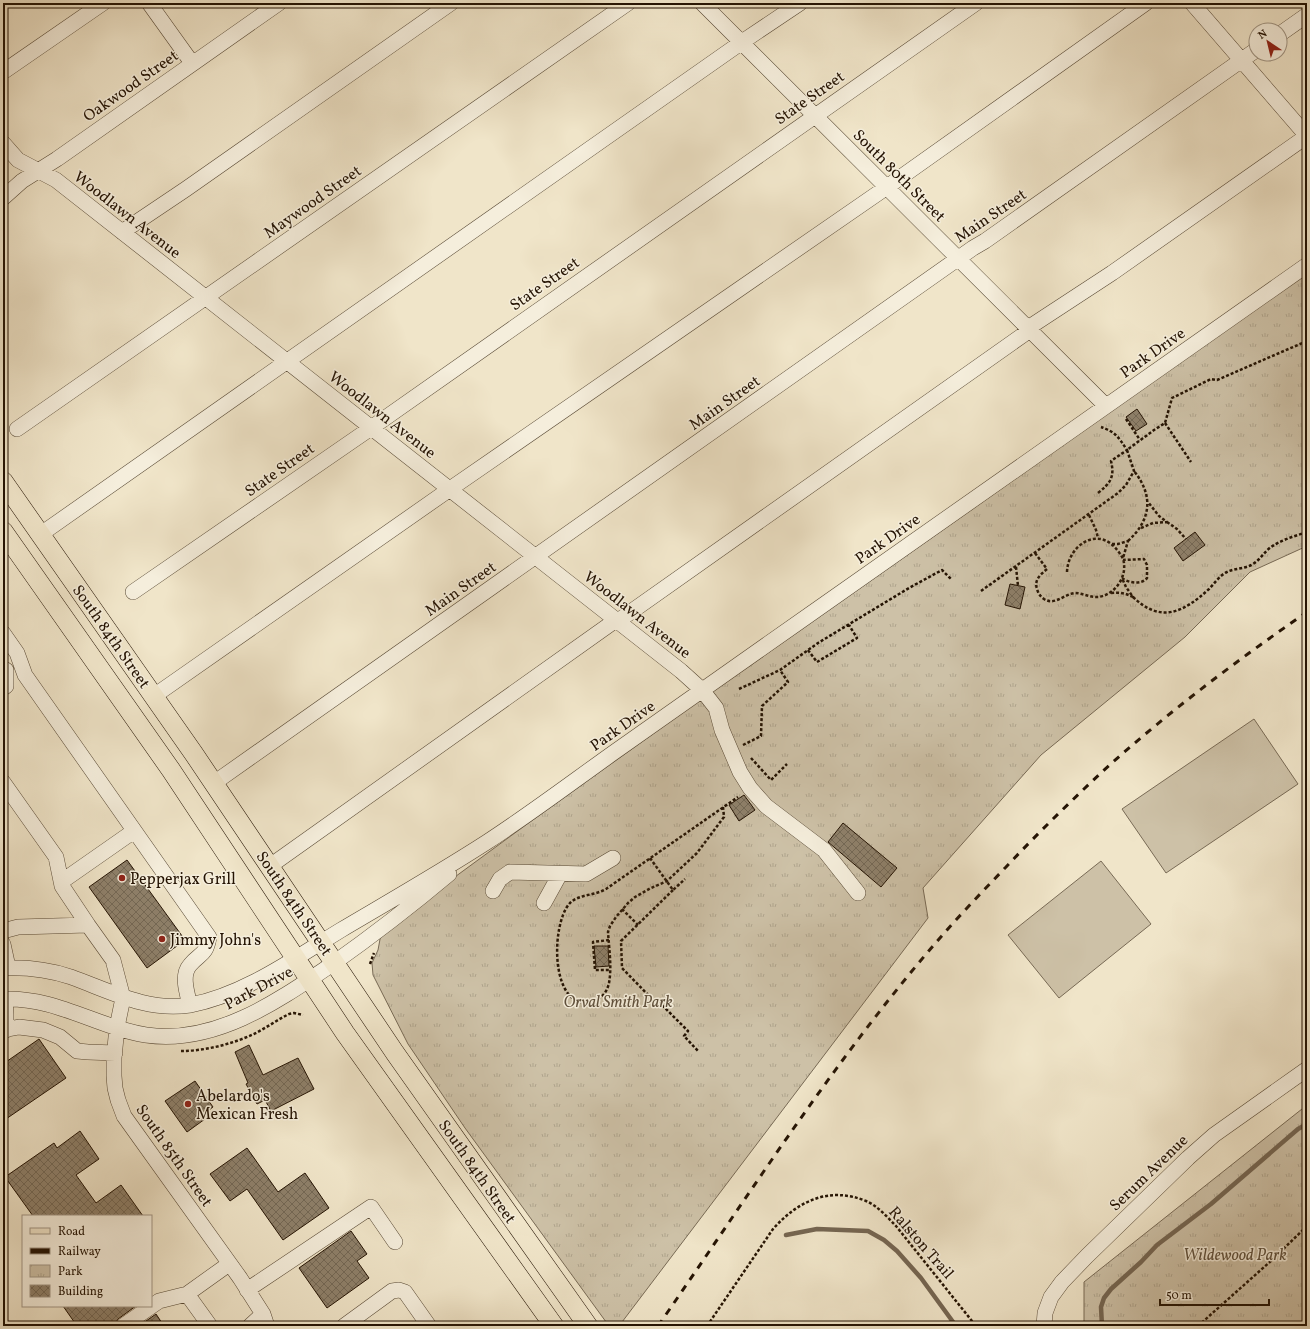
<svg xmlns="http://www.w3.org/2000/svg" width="1310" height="1329" font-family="Vollkorn,serif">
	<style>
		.green { fill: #cdc1a7; stroke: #786a55 }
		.park { fill: url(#park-tufts); stroke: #786a55 }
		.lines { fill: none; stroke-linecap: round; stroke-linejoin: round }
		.stream { stroke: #756652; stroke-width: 4.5 }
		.building { fill: url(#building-cross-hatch); stroke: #241303 }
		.minor-casing { stroke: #574834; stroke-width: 16 }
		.major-casing { stroke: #241303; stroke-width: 20 }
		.path { stroke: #241303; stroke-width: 2.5; stroke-dasharray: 3 2; stroke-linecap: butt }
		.minor { stroke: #f5eedc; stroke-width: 15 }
		.major { stroke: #f0e5c9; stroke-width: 19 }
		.rail { stroke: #241303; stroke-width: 3; stroke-dasharray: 7 7; stroke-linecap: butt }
		.poi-dot { fill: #8f2418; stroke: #f5eedc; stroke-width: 1.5 }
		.labels { text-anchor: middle; stroke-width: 3; stroke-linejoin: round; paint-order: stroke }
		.street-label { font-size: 16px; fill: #241303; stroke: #f5eedc }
		.poi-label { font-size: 16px; fill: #241303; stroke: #f5eedc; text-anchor: start }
		.park-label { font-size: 16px; font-style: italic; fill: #5f503c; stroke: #f5eedc }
	</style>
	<defs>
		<pattern id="park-tufts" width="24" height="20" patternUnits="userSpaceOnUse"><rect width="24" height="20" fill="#cdc1a7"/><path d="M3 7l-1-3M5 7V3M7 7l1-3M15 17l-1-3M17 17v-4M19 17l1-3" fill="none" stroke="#b0a58e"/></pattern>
		<pattern id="building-cross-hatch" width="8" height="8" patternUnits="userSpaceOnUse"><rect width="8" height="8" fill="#8e806a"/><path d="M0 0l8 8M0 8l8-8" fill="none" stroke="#746855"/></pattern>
	</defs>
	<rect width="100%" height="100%" fill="#f0e5c9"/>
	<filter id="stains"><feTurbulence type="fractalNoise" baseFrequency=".005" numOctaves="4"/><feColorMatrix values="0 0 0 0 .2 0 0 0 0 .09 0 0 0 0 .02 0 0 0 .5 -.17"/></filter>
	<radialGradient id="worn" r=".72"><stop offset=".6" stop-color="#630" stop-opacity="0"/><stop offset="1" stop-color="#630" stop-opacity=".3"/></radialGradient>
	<path class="green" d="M1254,719L1298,784L1166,873L1122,809Z
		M1101,861L1151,924L1059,998L1008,935Z"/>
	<path class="park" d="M1307,273V546L1250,572L1185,637L1041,755L923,888L928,918L619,1326H609L465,1128L408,1044L373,975L372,963L378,950L381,934L418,904L523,827L689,708L801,630Z
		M1307,1105V1325L1084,1326V1282Z"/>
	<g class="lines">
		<path class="stream" d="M786,1235L817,1229L868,1231L884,1240L897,1251L921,1278L956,1326
			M1102,1326L1101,1307L1104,1298L1111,1289L1141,1262L1157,1245L1211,1204L1298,1129L1307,1124"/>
	</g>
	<path class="building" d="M1137,409L1147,424L1136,431L1126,417Z
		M1195,532L1205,545L1183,561L1174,548Z
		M1010,584L1025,587L1020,609L1005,605Z
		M744,795L755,810L739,821L729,805Z
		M843,823L897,868L881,887L828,842Z
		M127,860L185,940L147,968L89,887Z
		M594,946H608L609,966L596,967Z
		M39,1039L66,1078L3,1121V1064Z
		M249,1045L263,1075L298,1058L314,1089L271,1111L265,1100L257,1104L246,1084L248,1083L235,1052Z
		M195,1081L213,1107L202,1115L205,1119L187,1132L165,1101Z
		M80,1131L99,1159L76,1175L96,1203L121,1185L143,1216H33L5,1177L54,1143L57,1148Z
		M247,1148L278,1192L305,1173L329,1208L283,1240L247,1189L230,1201L210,1174Z
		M351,1231L367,1254L357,1261L369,1278L327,1308L299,1268Z
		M63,1306H136L118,1319L114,1326H77Z
		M156,1314L164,1326H139Z"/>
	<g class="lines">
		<g class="minor-casing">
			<path id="minor" d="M149,3L192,63
				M702,3L1106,406
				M1192,3L1307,136
				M1280,34L1307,15
				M3,72L103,3
				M3,143L18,160L56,180L681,671L702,690L716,708L722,730L740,772L750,788L766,806L824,850L858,893
				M3,198L22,181L57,159L279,3
				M122,232L186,189L451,3
				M1028,328L1112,273L1307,136
				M17,429L628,3
				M41,534L742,42L800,3
				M133,592L371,428L976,3
				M618,621L1030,330
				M3,633L17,653L25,675L209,937C206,956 200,953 190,965C181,975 187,993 190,1005
				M3,688L6,686V670
				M154,696L450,489L887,187L1146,3
				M3,782L56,857L62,886L88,925
				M214,783L973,248L985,241L1256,50
				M270,866L616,620
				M61,882L134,831
				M493,891L500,879L510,872L586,874L613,858
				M544,903L560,874
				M3,931L18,927L88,925L113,960L123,998L117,1027L114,1058V1076L115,1088L118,1100L124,1116L240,1278L263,1314L267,1326
				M3,944L8,967
				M3,968C26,967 50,970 71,977C110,991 148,1012 190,1005C244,995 295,958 341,930C390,901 439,873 487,842C530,814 571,783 613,753C844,590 1075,428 1307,265
				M3,999C57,997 96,1027 146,1035C215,1045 278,1001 331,965C372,936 411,906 449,874
				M5,999L6,1014V1030
				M3,1030L19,1027L43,1030L60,1037L77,1051L88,1052L115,1053
				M247,1290L371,1207L395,1242
				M123,1326L159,1301L187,1294
				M210,1326L187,1294L229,1264
				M250,1326L263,1314
				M344,1326L392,1291L399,1290L405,1292L429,1326
				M1044,1326L1045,1313L1051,1297L1062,1282L1087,1256L1188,1158L1214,1135L1307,1069"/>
		</g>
		<g class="major-casing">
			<path id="major" d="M3,481L194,754L395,1053L588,1326
				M3,531L171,770L345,1033L554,1326"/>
		</g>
		<path class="path" d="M1126,419L1140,440
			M1165,423L1191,462
			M1098,493C1110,483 1115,478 1111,461L1127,450C1119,438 1116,432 1101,427
			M1089,515L1096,530L1098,538
			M1167,522L1177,529L1186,539
			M1141,528L1153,523L1167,522L1159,516L1148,502
			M1128,541C1151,520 1154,496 1134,471
			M1112,544H1118L1128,541L1123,558
			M1035,553L1047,569C1040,575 1034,580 1037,589C1038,593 1040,596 1044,599C1055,606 1064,594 1075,593C1082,593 1089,597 1096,597C1112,597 1126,580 1124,564C1124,559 1121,555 1118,551C1098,524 1067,546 1067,573
			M1016,567L1018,586
			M981,591L1118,493L1126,485L1134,471L1127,450L1154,430L1165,423L1172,398L1211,379L1217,380L1307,341
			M1111,593C1120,592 1125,593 1133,597L1126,587L1122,578C1128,583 1142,585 1147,578V565L1144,559L1123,560
			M1133,597C1161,624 1184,612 1209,589C1214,584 1220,575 1227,572C1235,568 1245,569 1253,564C1260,560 1264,552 1271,547C1281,540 1295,536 1307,532
			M808,650L817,662L857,638L849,625
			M739,689L780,670L818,643L909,588L942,570L952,580
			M743,745L761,736L762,706L788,682L780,670
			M751,758L771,780L787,764
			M723,807L724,817L697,853L667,881L651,888L635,897L628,903L616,917L610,926L608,932C609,948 612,967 609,983C607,992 602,998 594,1001C550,1015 550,924 570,903C579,894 594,896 606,889L738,797
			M650,858L673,890L685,879
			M673,890L621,941L622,968L653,1000L661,1004L688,1031L684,1036L698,1051
			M622,909L638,925
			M609,940L593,942L595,970H610
			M370,964L374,953
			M181,1051C205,1051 232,1044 254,1034C266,1028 277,1020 289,1014L294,1013L303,1015
			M707,1326L773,1229C798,1201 829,1186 866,1201C878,1206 887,1217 896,1226L976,1326
			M1198,1326L1272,1260L1307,1226"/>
		<use href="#minor" class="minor"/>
		<use href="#major" class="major"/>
		<path class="rail" d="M658,1326C747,1198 831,1065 933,946C956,919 981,893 1006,867C1037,834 1070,802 1103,771C1167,713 1236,661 1307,612"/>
	</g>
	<g class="poi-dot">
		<circle cx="122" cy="878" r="4"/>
		<circle cx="162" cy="939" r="4"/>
		<circle cx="188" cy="1104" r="4"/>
	</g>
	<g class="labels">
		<g class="street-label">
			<text transform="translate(130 85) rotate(-35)" y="6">Oakwood Street</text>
			<text transform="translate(809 97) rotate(-35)" y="6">State Street</text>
			<text transform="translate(900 175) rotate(45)" y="6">South 80th Street</text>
			<text transform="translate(312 201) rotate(-35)" y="6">Maywood Street</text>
			<text transform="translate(128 214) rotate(38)" y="6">Woodlawn Avenue</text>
			<text transform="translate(990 215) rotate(-34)" y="6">Main Street</text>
			<text transform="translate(544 283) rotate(-35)" y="6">State Street</text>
			<text transform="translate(1152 352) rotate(-35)" y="6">Park Drive</text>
			<text transform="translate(724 402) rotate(-35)" y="6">Main Street</text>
			<text transform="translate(383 414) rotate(38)" y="6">Woodlawn Avenue</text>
			<text transform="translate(279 469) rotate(-35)" y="6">State Street</text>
			<text transform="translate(887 538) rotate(-35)" y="6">Park Drive</text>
			<text transform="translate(460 588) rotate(-35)" y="6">Main Street</text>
			<text transform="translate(638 614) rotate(38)" y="6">Woodlawn Avenue</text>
			<text transform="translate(112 636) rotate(55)" y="6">South 84th Street</text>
			<text transform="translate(622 725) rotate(-35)" y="6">Park Drive</text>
			<text transform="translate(295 903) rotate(56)" y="6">South 84th Street</text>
			<text transform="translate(258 987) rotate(-28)" y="6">Park Drive</text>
			<text transform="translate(175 1155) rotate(55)" y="6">South 85th Street</text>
			<text transform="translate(478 1171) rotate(55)" y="6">South 84th Street</text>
			<text transform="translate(1148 1172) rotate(-44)" y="6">Serum Avenue</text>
			<text transform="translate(922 1242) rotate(49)" y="6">Ralston Trail</text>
		</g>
		<g class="poi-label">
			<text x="130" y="884">Pepperjax Grill</text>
			<text x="170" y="945">Jimmy John's</text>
			<text x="196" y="1101">Abelardo's<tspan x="196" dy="18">Mexican Fresh</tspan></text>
		</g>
		<g class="park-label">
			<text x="618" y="1007">Orval Smith Park</text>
			<text x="1235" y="1260">Wildewood Park</text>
		</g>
	</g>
	<rect width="1310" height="1329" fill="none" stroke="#f0e5c9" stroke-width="16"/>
	<rect x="4" y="4" width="1302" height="1321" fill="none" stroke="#241303" stroke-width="2"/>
	<rect x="8" y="8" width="1294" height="1313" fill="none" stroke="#241303"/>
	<rect x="22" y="1215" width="130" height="92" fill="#f5eedc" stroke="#a19685"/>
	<rect x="30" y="1228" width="20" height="6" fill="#f0e5c9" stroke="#a19685"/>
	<text x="58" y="1235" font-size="12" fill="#241303">Road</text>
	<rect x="30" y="1248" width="20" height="6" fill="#241303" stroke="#a19685"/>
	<text x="58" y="1255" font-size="12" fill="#241303">Railway</text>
	<rect x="30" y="1265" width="20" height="12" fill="url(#park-tufts)" stroke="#a19685"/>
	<text x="58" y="1275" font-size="12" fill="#241303">Park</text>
	<rect x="30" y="1285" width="20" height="12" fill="url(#building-cross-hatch)" stroke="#a19685"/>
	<text x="58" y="1295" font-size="12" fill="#241303">Building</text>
	<g transform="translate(1268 42) rotate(325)"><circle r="19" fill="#f5eedc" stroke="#a19685"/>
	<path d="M0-3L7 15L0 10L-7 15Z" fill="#8f2418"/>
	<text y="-6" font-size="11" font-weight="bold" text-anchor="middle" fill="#241303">N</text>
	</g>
	<path d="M1160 1299v6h109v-6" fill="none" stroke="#241303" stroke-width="2"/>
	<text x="1166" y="1299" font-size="12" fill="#241303" stroke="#f5eedc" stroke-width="3" paint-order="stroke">50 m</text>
	<rect width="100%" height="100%" filter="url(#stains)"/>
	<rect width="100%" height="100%" fill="url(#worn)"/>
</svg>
